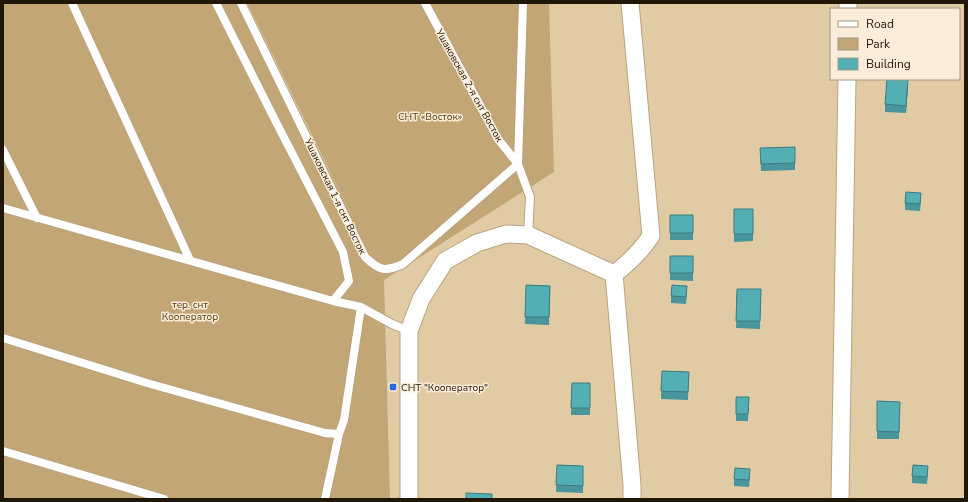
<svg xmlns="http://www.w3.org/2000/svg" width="968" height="502" font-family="'Nunito Sans',sans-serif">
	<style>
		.green { fill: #c3a676 }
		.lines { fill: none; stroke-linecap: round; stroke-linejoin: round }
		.service-casing { stroke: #b9a37f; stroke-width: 10 }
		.minor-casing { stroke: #b9a37f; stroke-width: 19 }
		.service { stroke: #fff; stroke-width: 8 }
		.minor { stroke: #fff; stroke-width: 17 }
		.wall { fill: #48969b }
		.shaded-wall { fill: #3b7a7e }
		.building { fill: #54afb4; stroke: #3b7a7e }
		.poi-dot { fill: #2a6bd8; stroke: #f9edda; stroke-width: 1.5 }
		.labels { text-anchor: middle; stroke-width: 3; stroke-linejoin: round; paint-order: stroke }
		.street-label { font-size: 10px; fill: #201709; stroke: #f9edda }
		.park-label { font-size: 10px; fill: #584011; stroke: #f9edda }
		.poi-label { font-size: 10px; fill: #201709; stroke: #f9edda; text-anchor: start }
	</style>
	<rect width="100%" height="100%" fill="#e1cba5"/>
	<path class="green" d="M3,3H244L353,218L247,3H549L554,172L384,280L390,499H3Z"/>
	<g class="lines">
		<g class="service-casing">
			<path id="service" d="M72,3L190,260
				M216,3L276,122L343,252L349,281L333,301
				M241,3L365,257C380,271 385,272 403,264L518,164L523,3
				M425,3L498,139L518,164L530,197L528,235
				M3,150L37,218
				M3,208L333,301L361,307L392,324L409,331
				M3,338L147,383L325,433L339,434L344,420L361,307
				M3,451L164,499
				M325,499L339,434"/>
		</g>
		<g class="minor-casing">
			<path id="minor" d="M848,9V3
				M614,274L632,485V499
				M409,499V331L421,299L445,261L477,243L506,234L528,235L614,274C629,263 640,252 651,236L630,3
				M840,499L847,79"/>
		</g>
		<use href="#service" class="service"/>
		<use href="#minor" class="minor"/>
	</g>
	<path class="wall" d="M908,85L906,113L885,112V104Z
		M795,147V170L761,171L760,148Z
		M921,200L920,211L905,210V203Z
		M734,209H753V241L734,242Z
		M670,215H693V240H670Z
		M670,256H693V281L670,280Z
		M526,285L550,286L549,325L525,324Z
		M737,289H761L760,329L736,328Z
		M687,293L686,304L671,303V296Z
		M662,371L689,372L688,400L661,399Z
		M572,383H590V415H571Z
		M736,397H749L748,421H736Z
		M877,401L900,402L899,439H877Z
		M557,465L583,466V493L556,492Z
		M928,473L927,484L912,483V476Z
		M750,476L749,487L734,486V479Z"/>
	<path class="shaded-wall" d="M908,79V85L906,113V106Z"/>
	<path class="building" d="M887,79H908L906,106L885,104Z
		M795,147V163L761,164L760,148Z
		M906,192L921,193L920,204L905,203Z
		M734,209H753V234H734Z
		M670,215H693V233H670Z
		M670,256H693V273H670Z
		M526,285L550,286L549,317H525Z
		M672,285L687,286L686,297L671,296Z
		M737,289H761L760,321H736Z
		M662,371L689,372L688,392L661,391Z
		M572,383H590V408H571Z
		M736,397H749L748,414H736Z
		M877,401L900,402L899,432L877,431Z
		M557,465L583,466V486L556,485Z
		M913,465L928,466L927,477L912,476Z
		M735,468L750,469L749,480L734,479Z
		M466,493L492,494V499H466Z"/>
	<rect class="poi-dot" x="389" y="383" width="8" height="8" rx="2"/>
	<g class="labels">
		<g class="street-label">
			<text transform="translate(470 85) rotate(61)" y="4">Ушаковская 2-я снт Восток</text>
			<text transform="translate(336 196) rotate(64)" y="4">Ушаковская 1-я снт Восток</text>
		</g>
		<g class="park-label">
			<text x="430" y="120">СНТ «Восток»</text>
			<text x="190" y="308">тер. снт<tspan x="190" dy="12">Кооператор</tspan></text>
		</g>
		<g class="poi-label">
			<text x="401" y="391">СНТ "Кооператор"</text>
		</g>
	</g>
	<rect width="968" height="502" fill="none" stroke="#201709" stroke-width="8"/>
	<rect x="830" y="8" width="130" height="72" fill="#f9edda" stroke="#a29786"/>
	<rect x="838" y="21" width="20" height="6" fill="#ffffff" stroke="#a29786"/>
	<text x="866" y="28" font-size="12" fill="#201709">Road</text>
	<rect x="838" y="38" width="20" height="12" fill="#c3a676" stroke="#a29786"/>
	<text x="866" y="48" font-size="12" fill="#201709">Park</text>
	<rect x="838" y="58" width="20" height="12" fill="#54afb4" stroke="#a29786"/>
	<text x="866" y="68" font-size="12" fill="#201709">Building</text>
</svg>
